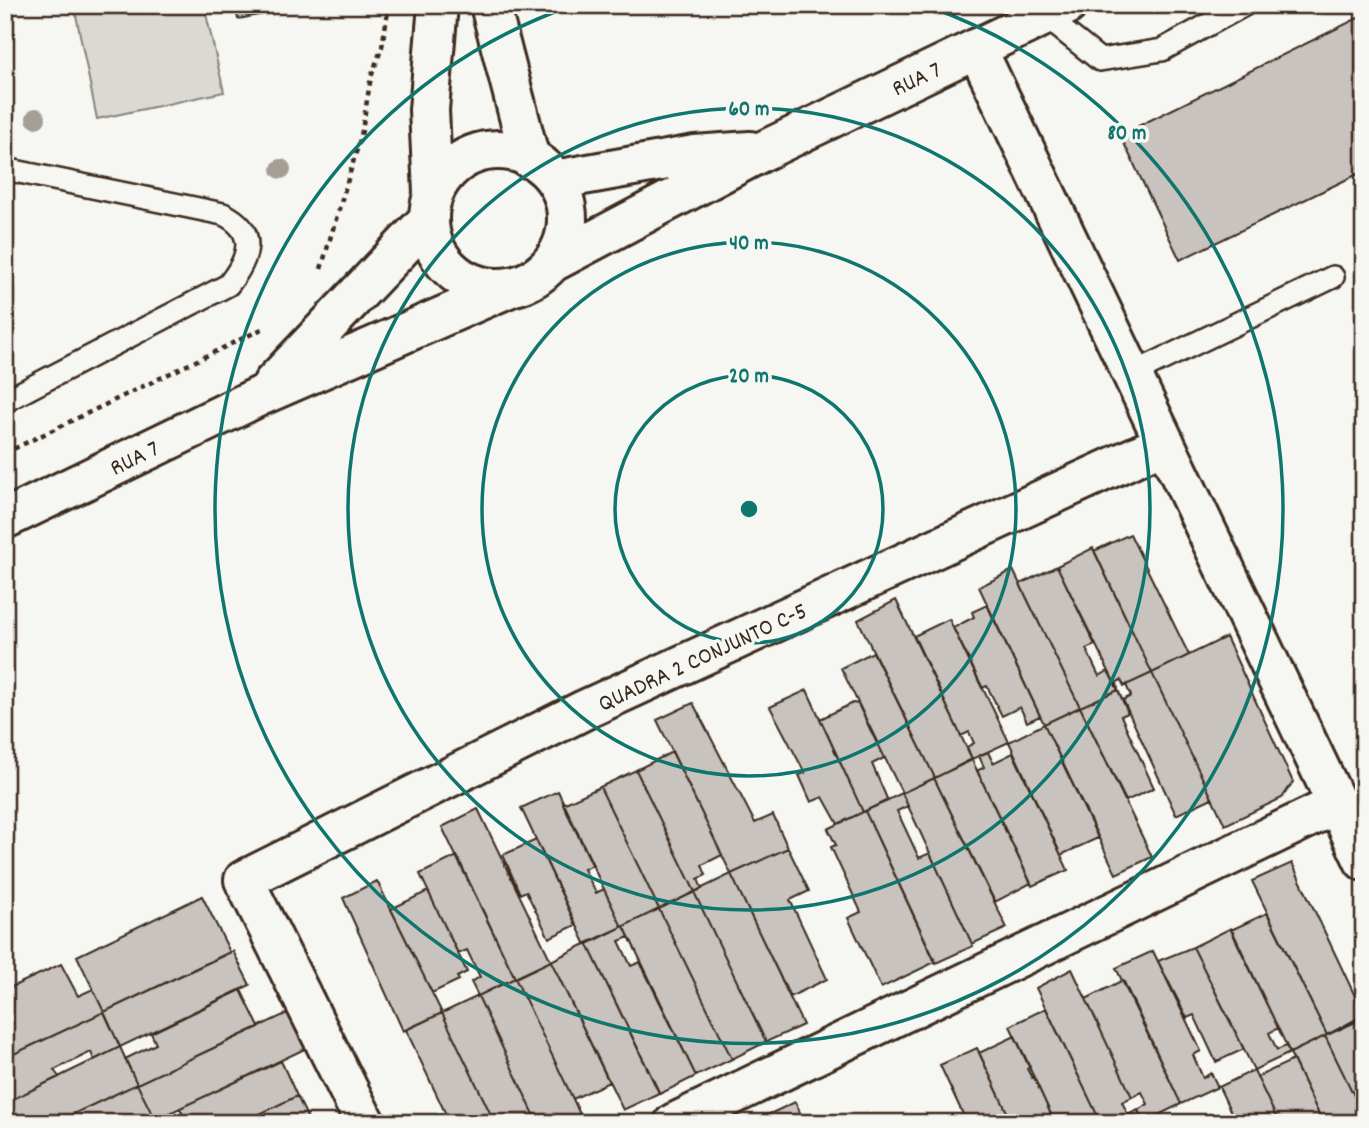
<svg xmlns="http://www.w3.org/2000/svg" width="1369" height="1128" font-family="Dekko,sans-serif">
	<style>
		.green { fill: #dad9d3; stroke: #8a8278; stroke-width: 2 }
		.building { fill: #c8c3be; stroke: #3b2a1e; stroke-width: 2 }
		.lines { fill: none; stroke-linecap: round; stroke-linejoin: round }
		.service-casing { stroke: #3b2a1e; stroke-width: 26 }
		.minor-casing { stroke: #3b2a1e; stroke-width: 44 }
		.tertiary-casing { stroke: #3b2a1e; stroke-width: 44 }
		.secondary-casing { stroke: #3b2a1e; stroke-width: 44 }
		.path { stroke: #3b2a1e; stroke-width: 4.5; stroke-dasharray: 5 5; stroke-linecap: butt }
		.service { stroke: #f6f6f2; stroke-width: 21 }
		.minor { stroke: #f6f6f2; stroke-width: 38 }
		.tertiary { stroke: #f6f6f2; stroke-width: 38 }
		.secondary { stroke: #f6f6f2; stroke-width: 38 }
		.tree { fill: #a59e96 }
		.ring { fill: none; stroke: #0f766e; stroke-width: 3.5 }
		.labels { text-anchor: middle; stroke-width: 7; stroke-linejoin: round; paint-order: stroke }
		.street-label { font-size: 24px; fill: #3b2a1e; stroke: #f6f6f2 }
		.centre { fill: #0f766e; stroke: #f6f6f2; stroke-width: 3.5 }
		.ring-label { font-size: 21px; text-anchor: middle; font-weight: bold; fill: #0f766e; stroke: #f6f6f2; stroke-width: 7; stroke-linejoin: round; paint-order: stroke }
	</style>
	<rect width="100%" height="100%" fill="#f6f6f2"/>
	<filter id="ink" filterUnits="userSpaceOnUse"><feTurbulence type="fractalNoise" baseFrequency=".0143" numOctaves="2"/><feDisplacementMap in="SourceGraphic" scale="14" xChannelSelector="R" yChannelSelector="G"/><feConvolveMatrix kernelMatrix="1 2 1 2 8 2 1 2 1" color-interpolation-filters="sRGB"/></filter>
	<g filter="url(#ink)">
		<path class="green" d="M74,5H204L224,92L97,119Z"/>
		<path class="building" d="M235,5H273L274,12L238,19Z
			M1364,15V171L1180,260L1120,135Z
			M1130,534L1189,655L1152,673L1094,551Z
			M1093,548L1152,673L1124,686L1121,680L1117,682L1118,690L1057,566Z
			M1057,566L1095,645L1086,649L1099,676L1108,671L1118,690L1080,707L1020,584Z
			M1013,570L1080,707L1044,724L979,587Z
			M896,600L972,759L935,778L858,620Z
			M987,605L1040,716L1027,722L1020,707L1002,716L987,686L982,688L953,628L974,617L972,612Z
			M949,619L1009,742L972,759L967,747L974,743L969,732L961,736L914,636Z
			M1226,637L1293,782L1282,798L1225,825L1152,673Z
			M873,652L935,778L902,793L841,668Z
			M1152,673L1212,798L1176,815L1123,700L1131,696L1126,685Z
			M807,690L863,812L838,824L823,797L811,802L799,775L805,773L770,707Z
			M1118,690L1128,713L1121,716L1154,788L1126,801L1080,707Z
			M693,703L755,823L773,815L788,848L731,874L657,720Z
			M853,703L858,704L884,758L872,764L888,801L863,812L820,719Z
			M1080,707L1152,857L1116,874L1044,724Z
			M1044,724L1098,838L1061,855L1009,742Z
			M672,752L722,855L702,865L706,875L698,879L702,889L695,892L636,770Z
			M988,752L993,763L1013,753L1068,870L1032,886L977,771L984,767L979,756Z
			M972,760L1031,883L995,902L934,778Z
			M636,770L695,892L659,909L600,787Z
			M934,778L1007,928L972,944L902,793Z
			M600,787L659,909L622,927L563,804Z
			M558,791L593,865L584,869L596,893L604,889L622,927L586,945L521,808Z
			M902,793L908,806L897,811L919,858L930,853L973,946L936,963L865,811Z
			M478,809L551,961L515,978L442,827Z
			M865,811L935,962L881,988L848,918L861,912L831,847L836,845L828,829Z
			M536,840L576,925L549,938L526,891L520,894L503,855Z
			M788,848L809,891L790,900L827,979L790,997L731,874Z
			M457,856L515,978L478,996L471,982L480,977L467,950L458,954L420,874Z
			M1292,863L1364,1015L1327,1035L1252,881Z
			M731,874L803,1025L766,1042L694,892Z
			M377,881L442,1013L403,1031L343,898Z
			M428,891L467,972L457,977L459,980L432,993L391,909Z
			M694,892L766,1042L732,1059L659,909Z
			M202,896L230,952L104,1012L77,956Z
			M659,909L732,1059L696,1076L624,926Z
			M1267,913L1327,1035L1290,1053L1231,930Z
			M624,926L629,937L619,941L631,966L640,962L696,1076L660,1094L587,943Z
			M1231,928L1278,1028L1269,1033L1277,1050L1286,1046L1290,1053L1254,1070L1193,947Z
			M587,943L659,1093L623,1110L551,961Z
			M1193,947L1244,1049L1216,1062L1194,1015L1187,1018L1158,961Z
			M233,951L250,985L120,1047L104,1012Z
			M1153,951L1201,1051L1193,1055L1203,1078L1211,1073L1218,1087L1181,1104L1116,968Z
			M551,961L609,1082L573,1099L515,978Z
			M61,964L78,996L93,989L104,1012L5,1058V990Z
			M1072,969L1132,1097L1122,1102L1128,1115L1138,1110L1143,1123H1101L1036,988Z
			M515,978L573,1099L584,1123H538L478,996Z
			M1123,980L1181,1104L1144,1122L1138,1110L1148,1104L1142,1092L1132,1097L1086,999Z
			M241,990L259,1027L137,1084L125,1059L156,1044L151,1033Z
			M478,996L538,1123H495L442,1013Z
			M1046,1008L1101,1123H1068L1067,1120L1055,1123L1010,1026Z
			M294,1010L311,1046L155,1120L137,1084Z
			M104,1012L120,1047L94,1060L91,1052L54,1070L59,1077L5,1103V1058Z
			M442,1013L495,1123H450L406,1030Z
			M1362,1019L1364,1022V1116L1325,1036Z
			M1015,1036L1030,1067L1027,1069L1032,1078L1034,1077L1055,1123H1012L1007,1112L979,1053Z
			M1325,1036L1364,1116V1123H1323L1290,1053Z
			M120,1047L137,1084L54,1123H5V1103Z
			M977,1048L1007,1112L1012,1123H967L940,1065Z
			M1293,1060L1323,1123H1279L1257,1077Z
			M281,1061L297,1096L241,1123H156L155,1120L169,1113L173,1122L180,1119L183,1115L180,1108Z
			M1254,1070L1257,1077L1279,1123H1236L1219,1087Z
			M137,1084L155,1120L148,1123H54Z
			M297,1096L310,1123H241Z
			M795,1102L805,1123H761L759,1119Z"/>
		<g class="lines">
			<g class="service-casing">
				<path id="service" d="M1045,16L1100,60L1162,50L1244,5
					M5,169L223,214C259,231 249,259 228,285L5,401
					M1132,374L1333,277"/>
			</g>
			<g class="minor-casing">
				<path id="minor" d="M977,49L1364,861
					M365,1123L244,880L584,710L1165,443
					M674,1123L1337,804"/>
			</g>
			<g class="tertiary-casing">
				<path id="tertiary" d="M490,5L530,159
					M433,193L429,110L438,5"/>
			</g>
			<g class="secondary-casing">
				<path id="secondary" d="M429 219a69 69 0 1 1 138 0a69 69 0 1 1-138 0Z
					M555,180L695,155L750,151
					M551,263L765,150L1067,5
					M273,383L428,220
					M5,519L262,395L508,288"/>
			</g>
			<path class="path" d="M321,269L361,136L371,77L382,47L389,5
				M5,453L266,327"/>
			<use href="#service" class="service"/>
			<use href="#minor" class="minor"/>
			<use href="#tertiary" class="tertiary"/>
			<use href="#secondary" class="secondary"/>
		</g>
		<g class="tree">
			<circle cx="36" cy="118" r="10"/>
			<circle cx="281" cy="169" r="10"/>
		</g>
	</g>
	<g class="ring">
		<circle cx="749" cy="509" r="134"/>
		<circle cx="749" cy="509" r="267"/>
		<circle cx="749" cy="509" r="401"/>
		<path d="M927 6A534 534 0 1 1 571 6"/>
	</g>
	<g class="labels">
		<g class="street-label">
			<text transform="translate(916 78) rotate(-25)" y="8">RUA 7</text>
			<text transform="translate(134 457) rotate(-26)" y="8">RUA 7</text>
			<text transform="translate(702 656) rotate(-25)" y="8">QUADRA 2 CONJUNTO C-5</text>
		</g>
	</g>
	<circle cx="749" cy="509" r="10" class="centre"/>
	<g class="ring-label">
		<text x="749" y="115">60 m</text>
		<text x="1127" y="139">80 m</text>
		<text x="749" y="249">40 m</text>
		<text x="749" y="382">20 m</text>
	</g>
	<rect width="1369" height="1128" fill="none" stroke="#f6f6f2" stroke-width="28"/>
	<rect x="14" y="14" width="1341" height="1100" fill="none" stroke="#3b2a1e" stroke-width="2.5" filter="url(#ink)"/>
</svg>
